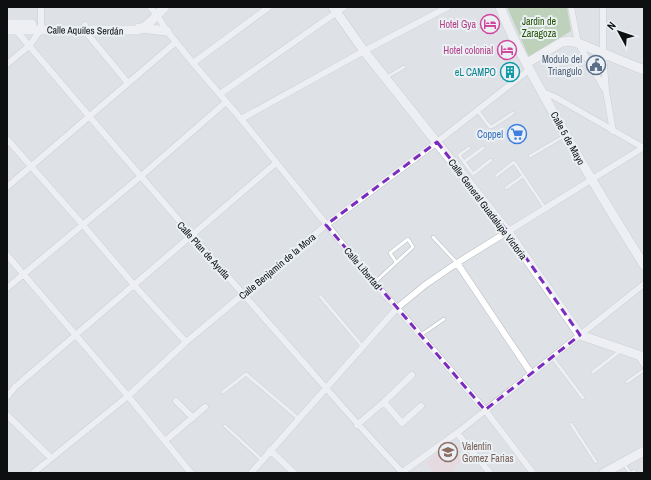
<svg xmlns="http://www.w3.org/2000/svg" width="651" height="480" font-family="'Archivo Narrow',sans-serif">
	<style>
		.education { fill: #ebd0d5 }
		.green { fill: #96bd85 }
		.lines { fill: none; stroke-linecap: round; stroke-linejoin: round }
		.lane-casing { stroke: #b5babe; stroke-width: 4 }
		.street-casing { stroke: #b5babe; stroke-width: 7 }
		.secondary-casing { stroke: #b5babe; stroke-width: 10 }
		.lane { stroke: #fff; stroke-width: 3 }
		.street { stroke: #fff; stroke-width: 6 }
		.secondary { stroke: #fff; stroke-width: 9 }
		.marked { fill: none; stroke: #7b2cbf; stroke-width: 3; stroke-dasharray: 8 5; stroke-linejoin: round }
		.labels { text-anchor: middle; stroke-width: 4; stroke-linejoin: round; paint-order: stroke }
		.park-label { font-size: 10px; fill: #215000; stroke: #ebf0f4 }
		.hotel-label { font-size: 10px; fill: #b23c85; stroke: #ebf0f4; text-anchor: end }
		.street-label { font-size: 10px; fill: #0d0f10; stroke: #ebf0f4 }
		.service-label { font-size: 10px; fill: #4e5e75; stroke: #ebf0f4; text-anchor: end }
		.culture-label { font-size: 10px; fill: #0d838f; stroke: #ebf0f4; text-anchor: end }
		.shop-label { font-size: 10px; fill: #366cbe; stroke: #ebf0f4; text-anchor: end }
		.education-label { font-size: 10px; fill: #785e54; stroke: #ebf0f4; text-anchor: start }
	</style>
	<rect width="100%" height="100%" fill="#dee2e7"/>
	<path class="education" d="M449,444L463,460L453,469L456,473H433L426,462Z"/>
	<path class="green" d="M507,7H567L571,31L529,57Z"/>
	<g class="lines">
		<g class="lane-casing">
			<path id="lane" d="M387,77L404,67
				M477,110L490,127L493,126L513,113
				M483,148L464,162L473,174L491,160
				M530,156L564,136
				M464,162L459,155L469,148
				M496,176L514,162L545,208
				M506,188L523,176
				M433,237L457,263
				M374,283L413,247L408,239L390,253L396,262
				M320,296L363,347
				M421,335L444,319
				M552,357L583,398
				M593,372L620,351
				M627,382L644,370
				M223,392L246,374L299,419
				M571,424L596,462
				M225,426L262,460
				M624,464L630,473
				M631,473L634,471L635,473"/>
		</g>
		<g class="street-casing">
			<path id="street" d="M150,7L157,15L167,31L193,63L241,119L374,283L397,308L485,410L533,473
				M571,7L578,43L604,88
				M603,7V54L606,91L613,131
				M85,25V31L128,83
				M14,28C102,132 191,235 281,337C321,382 360,428 402,472
				M193,63L269,7
				M7,64L30,45L41,29V7
				M542,92L555,97L644,148
				M220,94L344,7
				M241,119L364,51L448,7
				M7,139L83,225L134,285L186,342
				M7,187L176,42
				M7,255L128,396L191,473
				M457,263L531,373
				M7,288L140,177L226,102
				M637,354L644,364
				M7,397L15,387L276,163
				M176,401L193,418
				M384,402L402,423L421,406
				M7,415L51,458
				M357,425L384,402L412,375
				M457,433L490,473
				M165,441L205,407
				M270,450L294,473
				M33,473L128,396L186,342L326,225L437,142L530,69
				M251,473L397,308L425,285L457,263L644,147
				M401,473L457,433L644,284"/>
		</g>
		<g class="secondary-casing">
			<path id="secondary" d="M333,7L364,51L508,232L580,335L644,357
				M500,7C514,43 533,77 552,110C581,163 612,214 644,265
				M7,24H32
				M139,28L167,31
				M7,30H138C148,27 157,14 165,7
				M527,63L562,42L569,41L578,43L644,70
				M604,473L644,451"/>
		</g>
		<use href="#lane" class="lane"/>
		<use href="#street" class="street"/>
		<use href="#secondary" class="secondary"/>
	</g>
	<path d="M0 0H651V480H0ZM437,142L508,232L580,335L485,410L326,225Z" fill="#dee2e7" fill-opacity=".55" fill-rule="evenodd"/>
	<path class="marked" d="M437,142L508,232L580,335L485,410L326,225Z"/>
	<defs>
		<g id="hotel-ring" transform="scale(1)"><circle r="9.5" fill="#ebf0f4" stroke="#d1479c" stroke-width="1.5"/><path d="M-6-4.5h1.5V1H6V5H4.5V3h-9V5H-6ZM-4 0a1.8 1.8 0 1 1 3.6 0ZM.5 0V-2.5h3Q6-2.5 6 0Z" fill="#d1479c"/></g>
		<g id="civic-ring" transform="scale(1)"><circle r="9.5" fill="#ebf0f4" stroke="#5c6f8a" stroke-width="1.5"/><path d="M-.6-6.5H3V-4.5H.6V-3L4-1V1h2V6H-6V1h2V-1L-.6-3ZM-1.2 2.5V6h2.4V2.5Z" fill="#5c6f8a"/></g>
		<g id="building-ring" transform="scale(1)"><circle r="9.5" fill="#ebf0f4" stroke="#0f9aa8" stroke-width="1.5"/><path d="M-4-6H4V6H1V3H-1V6H-4ZM-2.5-4.3h1.7v1.8h-1.7ZM.8-4.3h1.7v1.8H.8ZM-2.5-1h1.7V.8h-1.7ZM.8-1h1.7V.8H.8Z" fill="#0f9aa8"/></g>
		<g id="supermarket-ring" transform="scale(1)"><circle r="9.5" fill="#ebf0f4" stroke="#3f7fe0" stroke-width="1.5"/><path d="M-6-5.5h2.5l.6 2H6L4.5 2H-2.5L-4.4-4H-6ZM-1.5 3.2a1.3 1.3 0 1 0 .1 0ZM3 3.2a1.3 1.3 0 1 0 .1 0Z" fill="#3f7fe0"/></g>
		<g id="school-ring" transform="scale(1)"><circle r="9.5" fill="#ebf0f4" stroke="#8d6e63" stroke-width="1.5"/><path d="M0-5L7-2L0 1L-7-2ZM-4 1L0 2.5L4 1V4Q0 6-4 4Z" fill="#8d6e63"/></g>
	</defs>
	<g fill-rule="evenodd">
		<use href="#hotel-ring" x="490" y="24"/>
		<use href="#hotel-ring" x="507" y="50"/>
		<use href="#civic-ring" x="596" y="65"/>
		<use href="#building-ring" x="510" y="72"/>
		<use href="#supermarket-ring" x="517" y="134"/>
		<use href="#school-ring" x="448" y="452"/>
	</g>
	<g class="labels">
		<g class="park-label">
			<text x="539" y="25">Jardin de<tspan x="539" dy="12">Zaragoza</tspan></text>
		</g>
		<g class="hotel-label">
			<text x="476" y="28">Hotel Gya</text>
			<text x="493" y="54">Hotel colonial</text>
		</g>
		<g class="street-label">
			<text transform="translate(85 30) rotate(1)" y="4">Calle Aquiles Serdán</text>
			<text transform="translate(568 138) rotate(61)" y="4">Calle 5 de Mayo</text>
			<text transform="translate(488 209) rotate(53)" y="4">Calle General Guadalupe Victoria</text>
			<text transform="translate(204 250) rotate(48)" y="4">Calle Plan de Ayutla</text>
			<text transform="translate(277 266) rotate(-40)" y="4">Calle Benjamín de la Mora</text>
			<text transform="translate(363 268) rotate(50)" y="4">Calle Libertad</text>
		</g>
		<g class="service-label">
			<text x="582" y="63">Modulo del<tspan x="582" dy="12">Triangulo</tspan></text>
		</g>
		<g class="culture-label">
			<text x="496" y="76">eL CAMPO</text>
		</g>
		<g class="shop-label">
			<text x="503" y="138">Coppel</text>
		</g>
		<g class="education-label">
			<text x="462" y="450">Valentin<tspan x="462" dy="12">Gomez Farias</tspan></text>
		</g>
	</g>
	<rect width="651" height="480" fill="none" stroke="#0d0f10" stroke-width="16"/>
	<g transform="translate(619 32) rotate(310)" stroke="#ebf0f4" stroke-width="3" paint-order="stroke">
	<path d="M0-3L7 15L0 10L-7 15Z" fill="#0d0f10"/>
	<text y="-6" font-size="11" font-weight="bold" text-anchor="middle" fill="#0d0f10">N</text>
	</g>
</svg>
